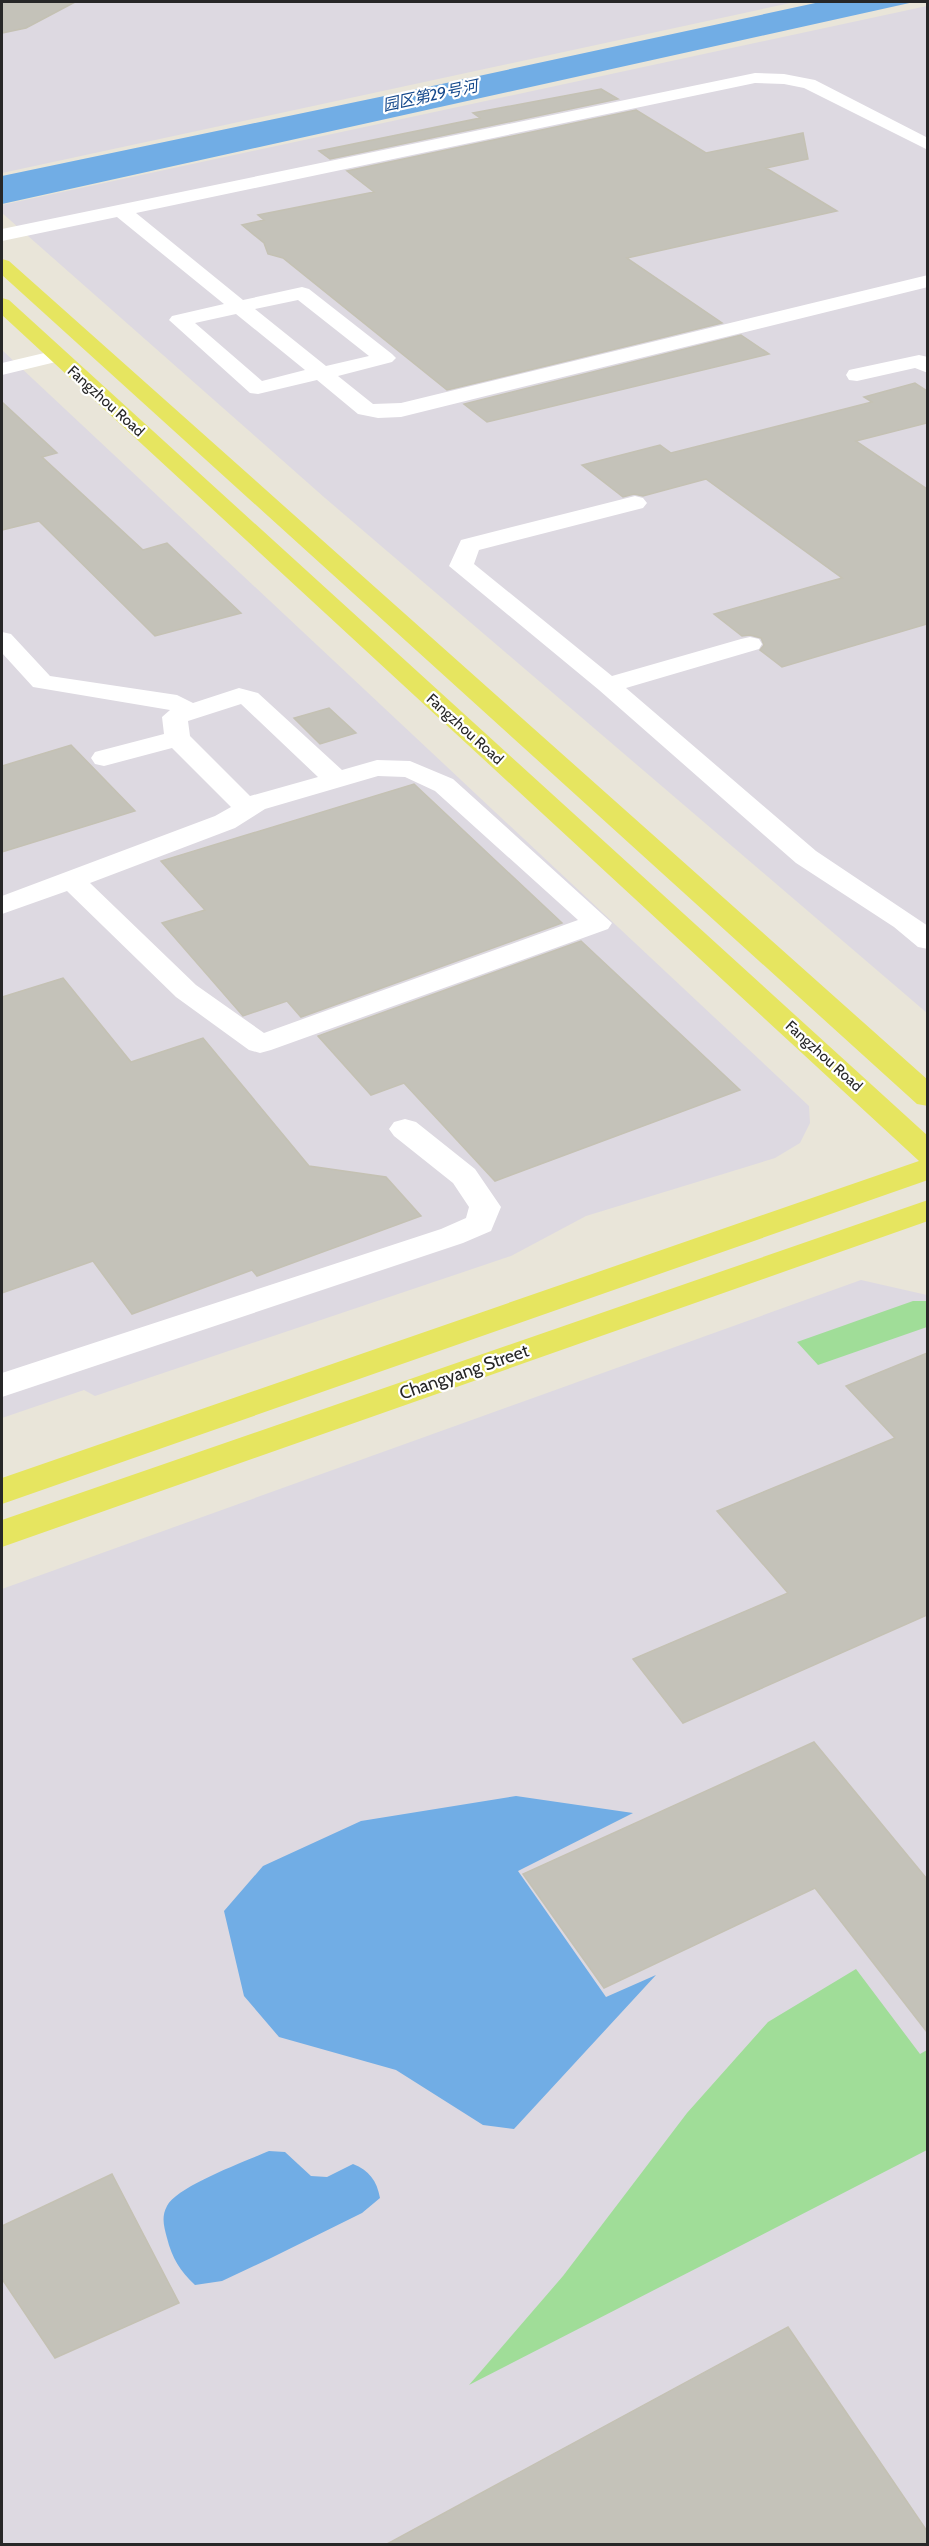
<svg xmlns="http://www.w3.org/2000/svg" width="929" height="2546" font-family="Cabin,'Noto Sans SC',sans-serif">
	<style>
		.industrial { fill: #ddd9e1 }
		.green { fill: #a0dd98 }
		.water { fill: #71ade5 }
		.building { fill: #c4c2b9; stroke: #c4c1b3; stroke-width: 1.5 }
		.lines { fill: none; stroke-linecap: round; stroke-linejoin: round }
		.minor { fill: #fff; fill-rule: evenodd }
		.major { fill: #e6e560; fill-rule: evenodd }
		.labels { text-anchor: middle; stroke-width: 4.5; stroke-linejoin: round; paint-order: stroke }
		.far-street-label { font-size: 15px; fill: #272727; stroke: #fff }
		.far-water-label { font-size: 16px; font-style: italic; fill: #15498c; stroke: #fff }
		.street-label { font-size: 18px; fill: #272727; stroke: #fff }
	</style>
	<rect width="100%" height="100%" fill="#e9e5d9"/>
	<path class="industrial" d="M2,2H795L2,173Z
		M927,6V1013L325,498L2,213V205Z
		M2,350L809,1106L810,1123L800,1143L775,1158L586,1216L511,1256L95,1396L84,1390L2,1418Z
		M861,1280L927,1295V2544H2V1589Z"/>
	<path class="green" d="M913,1301H927V1327L818,1365L797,1342Z
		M856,1969L920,2054L927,2050V2150L469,2385L563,2276L687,2113L768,2022Z"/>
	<path class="water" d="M820,2H914L2,204V176L437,85Z
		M516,1796L633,1813L518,1871L606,1997L656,1975L514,2129L483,2125L396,2070L279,2037L244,1996L224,1911L263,1866L361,1821Z
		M269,2151L285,2152L311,2176L327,2177L353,2164C369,2170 377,2181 380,2198L362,2213L271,2258L222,2281L195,2285C180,2271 172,2258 167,2238C164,2227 161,2217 167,2206C177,2186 246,2161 269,2151Z"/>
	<path class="building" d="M2,2H75L26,28L2,33Z
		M601,89L618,99L330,159L319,151L480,118L473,113Z
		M636,110L706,153L803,133L808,159L766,168L837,211L627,258L722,323L447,390L283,258L268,254L264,243L242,225L264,220L258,215L374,192L347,171Z
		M741,335L769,354L487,422L464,404Z
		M915,383L927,391V423L856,441L927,489V624L782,667L760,650L764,645L761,638L750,635L742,636L714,614L842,578L706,479L643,496L634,494L623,497L582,465L660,445L671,453L872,402L864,397Z
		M2,402L57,453L42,457L143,550L167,543L241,613L155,636L39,521L2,530Z
		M329,708L356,733L320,744L294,718Z
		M71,745L135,811L2,852V766Z
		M414,784L562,923L301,1017L287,1001L243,1016L162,923L205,910L161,861Z
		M581,941L740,1090L495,1181L404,1083L371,1095L318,1036Z
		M63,978L131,1062L203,1038L309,1166L386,1177L421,1216L257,1276L252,1270L132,1314L93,1261L2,1293V997Z
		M927,1353V1615L683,1723L633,1659L788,1593L717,1511L895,1438L846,1386Z
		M814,1742L927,1879V2032L815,1888L604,1988L523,1874Z
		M112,2174L179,2303L55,2358L2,2279V2226Z
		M788,2327L927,2531V2544H387Z"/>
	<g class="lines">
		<path class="minor" d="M755,73L784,74L815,80L928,138V150L804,88L784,84L755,83L136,213L243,300L302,287L309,289L392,354L396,358L392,362L338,376L373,404L401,403L928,275V287L401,417L378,418L358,414L317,380L258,394L250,393L169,320L172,316L224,304L117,217L2,241V229ZM298,300L369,356L326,366L255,309ZM236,314L305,370L262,381L195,323Z
			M57,350L64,352L68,356L64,360L2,375V363Z
			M919,355L928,357V373L915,368L857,381L849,380L846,375L849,370Z
			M635,496L643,498L647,503L643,508L479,550L474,564L612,676L741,639L750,637L759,639L762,644L759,649L626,688L816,851L928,926V949L918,947L894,927L796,863L599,690L449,566L461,540Z
			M2,632L11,634L50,676L177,695L193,703L239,688L258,693L342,770L377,760L410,761L453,779L612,923L608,929L271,1050L260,1053L249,1050L176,997L67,891L2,914V896L215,816L231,807L172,748L104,766L95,764L91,758L95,752L164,734L162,717L170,710L33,687L2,653ZM241,704L318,777L250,796L190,736L188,721ZM378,776L405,777L435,791L578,920L264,1033L196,985L90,883L235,828L265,809Z
			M405,1119L416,1122L475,1169L501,1207L491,1231L463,1243L2,1397V1373L441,1229L466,1218L469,1207L453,1183L394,1136L389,1129L394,1122Z"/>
		<path class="major" d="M2,259L9,261L928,1080V1106L917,1104L2,275Z
			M2,298L9,300L928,1136V1180L2,1504V1478L919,1161L2,315Z
			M928,1200V1221L2,1547V1520Z"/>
	</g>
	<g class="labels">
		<g class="far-street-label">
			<text transform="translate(106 401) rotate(42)" y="5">Fangzhou Road</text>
			<text transform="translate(465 729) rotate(42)" y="5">Fangzhou Road</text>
			<text transform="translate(824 1056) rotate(42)" y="5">Fangzhou Road</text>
		</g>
		<g class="far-water-label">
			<text transform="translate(430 95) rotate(-12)" y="6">园区第29号河</text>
		</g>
		<g class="street-label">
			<text transform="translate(464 1372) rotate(-19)" y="6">Changyang Street</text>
		</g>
	</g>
	<rect width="929" height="2546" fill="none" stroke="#272727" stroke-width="6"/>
</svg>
